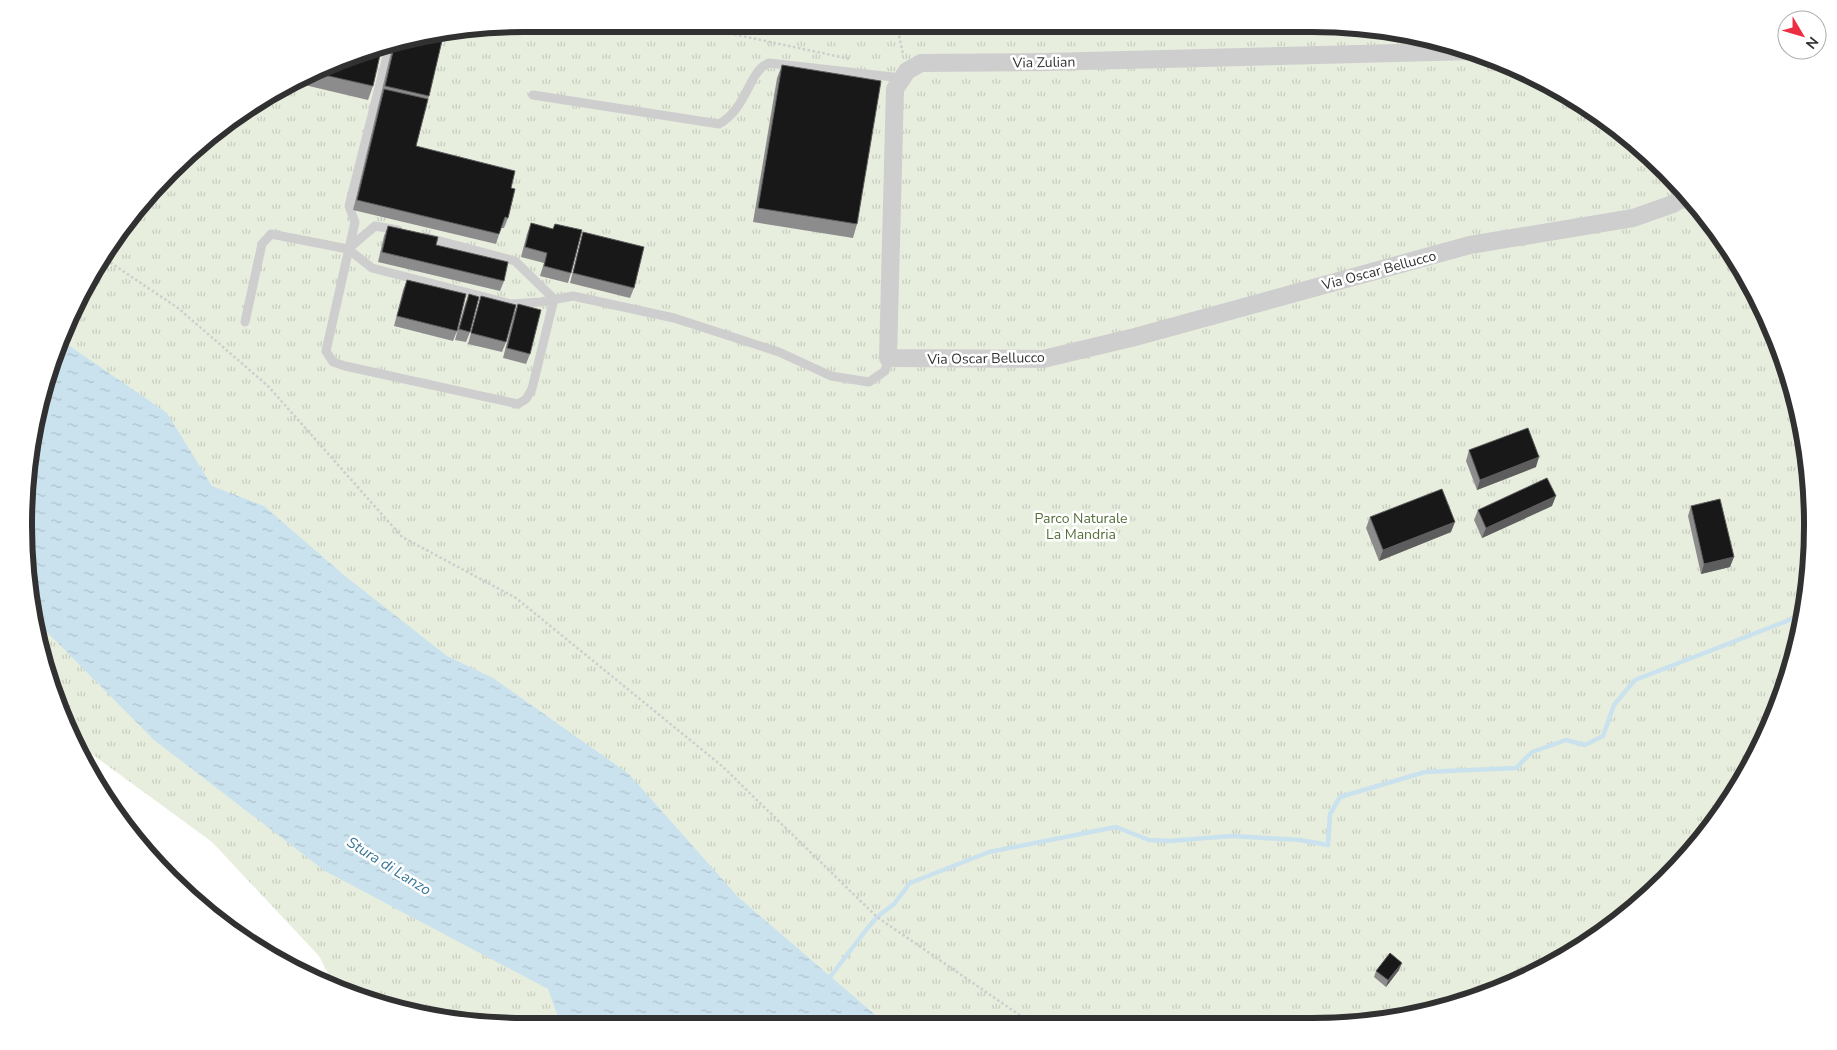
<svg xmlns="http://www.w3.org/2000/svg" width="1837" height="1050" font-family="'Nunito Sans',sans-serif">
	<style>
		.grass { fill: url(#grass-tufts) }
		.water { fill: url(#water-ripples) }
		.lines { fill: none; stroke-linecap: round; stroke-linejoin: round }
		.stream { stroke: #cae2ee; stroke-width: 4.5 }
		.path { stroke: #cecece; stroke-width: 2.5; stroke-dasharray: 2.5 2.5; stroke-linecap: butt }
		.service { stroke: #cecece; stroke-width: 9 }
		.minor { stroke: #cecece; stroke-width: 18 }
		.wall { fill: #8c8c8c }
		.shaded-wall { fill: #5d5d5d }
		.building { fill: #181818; stroke: #5d5d5d }
		.labels { text-anchor: middle; stroke-width: 5; stroke-linejoin: round; paint-order: stroke }
		.street-label { font-size: 14px; fill: #313131; stroke: #fff }
		.park-label { font-size: 14px; fill: #556f3b; stroke: #fff }
		.water-label { font-size: 15px; font-style: italic; fill: #3a7798; stroke: #fff }
		.rim { fill: none; stroke: #313131; stroke-width: 6 }
	</style>
	<defs>
		<pattern id="grass-tufts" width="24" height="20" patternUnits="userSpaceOnUse" patternTransform="scale(1.25)"><rect width="24" height="20" fill="#e7eede"/><path d="M3 7l-1-3M5 7V3M7 7l1-3M15 17l-1-3M17 17v-4M19 17l1-3" fill="none" stroke="#c7cdbf"/></pattern>
		<pattern id="water-ripples" width="26" height="14" patternUnits="userSpaceOnUse" patternTransform="scale(1.25)"><rect width="26" height="14" fill="#cae2ee"/><path d="M2 4q2-2 4 0t4 0M15 11q2-2 4 0t4 0" fill="none" stroke="#aec2cd"/></pattern>
	</defs>
	<rect width="100%" height="100%" fill="#fff"/>
	<path class="grass" d="M1345,25L1473,50L1590,108L1666,170L1729,246L1775,333L1804,427L1813,525L1804,623L1775,717L1729,803L1666,880L1563,959L1473,1000L1345,1025H492L364,1000L334,985L319,956L212,842L74,741C0,585 14,393 107,248C117,233 130,221 140,207C164,178 190,149 221,127C263,96 312,69 362,51C393,40 428,35 459,28Z"/>
	<path class="water" d="M61,340L167,413L212,486L264,506L345,576L447,656L493,678L629,774L738,897L887,1025H561L548,989L325,871L154,740L33,618L25,557L28,460L41,395Z"/>
	<g class="lines">
		<path class="stream" d="M827,981L866,930L877,917L894,904L910,883L989,852L1116,827L1149,840L1169,841L1231,836L1300,840L1328,845L1330,814L1340,797L1425,772L1516,768L1532,752L1566,740L1585,745L1603,736L1614,705L1635,680L1805,614"/>
		<path class="path" d="M897,26L903,54
			M700,27L850,59
			M102,257L178,308L268,386L402,537L516,598L722,766L877,917L1034,1025"/>
		<path class="service" d="M390,44L349,206L355,222L326,351L333,362L345,366L518,404L526,399L532,389L554,299
			M533,95L719,124C747,109 749,70 769,63L902,78
			M425,237L515,261L554,299
			M348,249L375,226L398,230
			M245,322L262,244L271,234L348,249L372,268L511,304L541,302L573,296L674,318L779,352L831,376L869,382L885,371L888,358"/>
		<path class="minor" d="M1474,51L1046,62L921,63L907,71L895,89L888,358L1043,359L1135,337L1470,245L1633,218L1673,204L1687,195"/>
	</g>
	<path class="wall" d="M444,32L429,96L416,146L511,188L508,218L504,228H501L496,244L353,210L393,44Z
		M364,50L373,86L368,100L292,82L303,76Z
		M782,65L857,224L853,238L753,222L777,78Z
		M531,223L553,229L555,224L571,273L568,283L540,276L544,263L521,257L527,234Z
		M388,226L436,245L504,281L500,291L378,262L384,236Z
		M583,232L634,288L630,298L570,283L580,243Z
		M407,280L457,331L453,341L394,326L403,290Z
		M469,294L470,332L466,342L455,340L465,304Z
		M481,296L506,342L502,352L468,344L478,307Z
		M518,304L530,354L526,364L503,358L514,314Z
		M1469,450L1536,467L1477,490L1466,461Z
		M1552,506L1482,538L1474,520L1478,510Z
		M1691,506L1730,567L1701,574L1688,516Z
		M1370,517L1451,532L1379,561L1366,528Z
		M1399,970L1386,987L1374,977L1376,971Z"/>
	<path class="shaded-wall" d="M1539,457L1536,467L1477,490L1480,480Z
		M1556,496L1552,506L1482,538L1486,528Z
		M1455,522L1451,532L1379,561L1383,550Z
		M1734,557L1730,567L1701,574L1704,564Z
		M1402,963L1399,970L1386,987L1388,980Z"/>
	<path class="building" d="M444,32L429,96L385,86L395,43Z
		M382,46L373,86L311,72L364,50Z
		M782,65L881,81L857,224L758,208Z
		M384,89L428,99L416,146L515,171L511,188L515,189L508,218L505,217L499,234L357,200Z
		M531,223L553,229L555,224L582,230L571,273L544,266L547,253L525,247Z
		M388,226L438,237L436,245L508,262L504,281L382,252Z
		M583,232L644,247L634,288L573,273Z
		M407,280L466,294L457,331L397,316Z
		M469,294L479,297L470,332L459,329Z
		M481,296L516,305L506,342L471,333Z
		M518,304L541,310L530,354L507,348Z
		M1528,428L1539,457L1480,480L1469,450Z
		M1547,478L1556,496L1486,528L1478,510Z
		M1442,489L1455,522L1383,550L1370,517Z
		M1720,499L1734,557L1704,564L1691,506Z
		M1390,953L1402,963L1388,980L1376,971Z"/>
	<g class="labels">
		<g class="street-label">
			<text transform="translate(1044 62) rotate(-1)" y="5">Via Zulian</text>
			<text transform="translate(1379 270) rotate(-15)" y="5">Via Oscar Bellucco</text>
			<text transform="translate(986 358) rotate(-1)" y="5">Via Oscar Bellucco</text>
		</g>
		<g class="park-label">
			<text x="1081" y="523">Parco Naturale<tspan x="1081" dy="16">La Mandria</tspan></text>
		</g>
		<g class="water-label">
			<text transform="translate(389 866) rotate(32)" y="5">Stura di Lanzo</text>
		</g>
	</g>
	<path d="M0 0H1837V1050H0ZM524 32H1312A492 492 0 0 1 1804 524V526A492 492 0 0 1 1312 1018H524A492 492 0 0 1 32 526V524A492 492 0 0 1 524 32Z" fill="#fff" fill-rule="evenodd"/>
	<path class="rim" d="M524 32H1312A492 492 0 0 1 1804 524V526A492 492 0 0 1 1312 1018H524A492 492 0 0 1 32 526V524A492 492 0 0 1 524 32Z"/>
	<g transform="translate(1802 35) rotate(128)"><circle r="24" fill="#ffffff" stroke="#adadad"/>
	<path d="M0-4L9 19L0 12L-9 19Z" fill="#ed2d42"/>
	<text y="-8" font-size="14" font-weight="bold" text-anchor="middle" fill="#313131">N</text>
	</g>
</svg>
